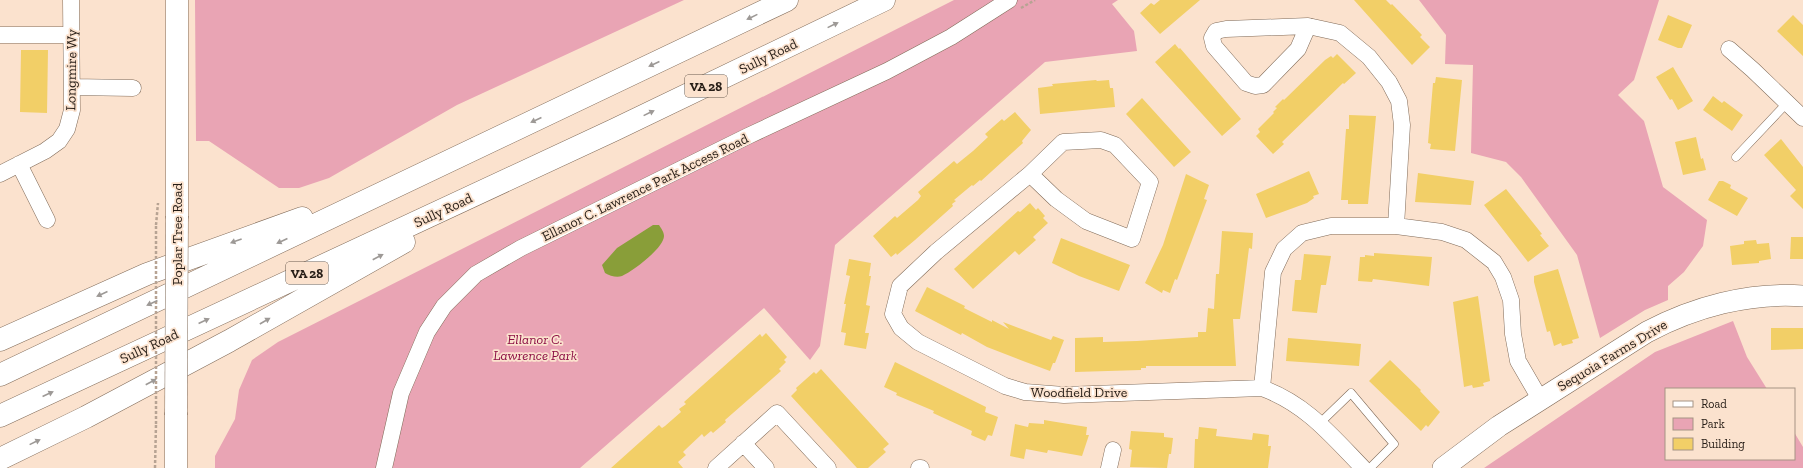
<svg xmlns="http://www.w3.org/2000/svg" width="1803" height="468" font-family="'Zilla Slab',serif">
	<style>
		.green { fill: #e9a4b4 }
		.water { fill: #899e39 }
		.building { fill: #f2cf67 }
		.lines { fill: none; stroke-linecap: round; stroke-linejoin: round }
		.service-casing { stroke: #806b59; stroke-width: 9 }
		.minor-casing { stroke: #806b59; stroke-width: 17 }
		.tertiary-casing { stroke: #806b59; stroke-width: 22 }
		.secondary-casing { stroke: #806b59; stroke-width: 23 }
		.motorway-casing { stroke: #806b59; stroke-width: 23 }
		.path { stroke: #b7a393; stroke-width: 2.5; stroke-dasharray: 3 2; stroke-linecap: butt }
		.service { stroke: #fff; stroke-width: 8 }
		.minor { stroke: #fff; stroke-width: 16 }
		.tertiary { stroke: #fff; stroke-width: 21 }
		.secondary { stroke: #fff; stroke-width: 22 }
		.motorway { stroke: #fff; stroke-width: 22 }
		.secondary-bridge-casing { stroke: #806b59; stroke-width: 23; stroke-linecap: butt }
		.path-bridge { stroke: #b7a393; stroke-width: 2.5; stroke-dasharray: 3 2; stroke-linecap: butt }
		.secondary-bridge { stroke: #fff; stroke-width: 22 }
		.oneway { fill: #9d9996 }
		.labels { text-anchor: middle; stroke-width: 3.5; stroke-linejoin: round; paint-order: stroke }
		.shield { fill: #fbe2ce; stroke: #66584d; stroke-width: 1 }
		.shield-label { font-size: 13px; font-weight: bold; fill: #261d16 }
		.street-label { font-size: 14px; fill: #261d16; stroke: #fbe2ce }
		.park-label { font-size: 14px; font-style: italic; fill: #8b0d43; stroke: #fbe2ce }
	</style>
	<rect width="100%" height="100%" fill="#fbe2ce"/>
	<path class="green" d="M195,0H684L457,105L329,178L299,188H279L209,141H196Z
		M954,0H1118L1112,4L1134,31L1137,51L1045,62L835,245L820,346L810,360L764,308L580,468H215V456L235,419L239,390L252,360L278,342Z
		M1419,0H1659L1634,80L1618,95L1644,121L1663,187L1707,220L1703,246L1684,272L1668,286V300L1645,310L1600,338L1577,255L1521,177L1506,162L1471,153L1473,65L1445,64L1446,35Z
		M1733,321L1747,357L1767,389H1666V459H1794V432L1803,447V468H1484L1655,352Z"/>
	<path class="water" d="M653,225H659C661,228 664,232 664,236C664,248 633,271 622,276C617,278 610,276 605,273L602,265L617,248Z"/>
	<path class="building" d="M1160,0H1200L1160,34L1140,13L1151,3L1154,5Z
		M1354,0H1386L1391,5L1392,4L1422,35L1420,37L1430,47L1412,65Z
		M1668,15L1692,25L1682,48H1678L1658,40Z
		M1793,15L1803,25V56L1777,31Z
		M1175,44L1179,49L1180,48L1241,119L1222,136L1155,62Z
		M21,50H48L47,113L20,112Z
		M1337,54L1356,73L1344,84L1343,83L1282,142L1284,144L1273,154L1256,136L1260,132L1258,129L1274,113L1273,112L1277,108L1275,107L1283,99L1284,100L1325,60L1331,56L1333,58Z
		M1673,67L1693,101L1678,110L1672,99L1670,100L1656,77Z
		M1436,77L1462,80L1455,151L1430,149L1431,144L1428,143L1433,83H1435Z
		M1096,80L1097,81L1109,80L1110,88H1113L1115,107L1040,114L1038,88L1053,86L1052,84Z
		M1713,96L1722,103L1724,101L1743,115L1732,131L1703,110Z
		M1142,98L1191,152L1174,167L1126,114Z
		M1015,112L1031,130L1022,141L1023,143L981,181L980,180L973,186L972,185L954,200L956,201L952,204L953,206L915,240L897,255L896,253L891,257L873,236L895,216L897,218L918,200L921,196L918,192L954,161L957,164L973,151L988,137L985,134L1002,119L1004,121Z
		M1349,115L1376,116L1368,204H1348V200H1341L1346,129H1349Z
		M1696,137L1701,159L1703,158L1706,170L1683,175L1675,142Z
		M1781,139L1803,167V209L1790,196L1796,190L1764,155Z
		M1309,171L1319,194L1313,196L1314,198L1307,203L1266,218L1256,194Z
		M1418,173L1474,181L1471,205L1415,202Z
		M1186,174L1209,185L1204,199L1207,200L1177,280L1175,279L1170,293L1163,290L1162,293L1145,283L1163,245Z
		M1719,181H1723L1731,185L1730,188L1748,198L1737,216L1708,200Z
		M1506,189L1542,234L1540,235L1549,246L1528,262L1484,205Z
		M1030,203L1036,210L1038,208L1045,216L1043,218L1048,223L1033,237L1036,240L1019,255L1015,251L973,289L954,269L1018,211L1020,212Z
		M1222,231L1253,233L1252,249L1249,248L1240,319H1233L1236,366H1146V368H1141V370L1075,372V338L1103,337V342L1137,341L1198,337V332H1206L1208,308L1214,309L1216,274H1219Z
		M1791,237H1803V259H1790Z
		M1061,238L1130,265L1119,291L1079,276L1052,263Z
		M1756,240L1757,244L1769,243L1771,259L1759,261V263L1732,265L1730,246L1744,244V241Z
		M1374,253L1432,257L1429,286L1373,279L1372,282L1358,281L1360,257H1365V255L1374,256Z
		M1304,254L1331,256L1326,285H1321L1317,313L1292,311L1295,280H1301Z
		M849,259L871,263L869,276H871L866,305L870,306L865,333H869L866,349L844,345L846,333L841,332L846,304H844L850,276L846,275Z
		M1558,269L1579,338L1572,340L1573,343L1562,346L1561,343L1554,346L1550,331L1547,332L1534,282V276Z
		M927,287L965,306L964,308L992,322V320L1009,329L1003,322L1051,340L1053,336L1064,340L1055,363H1053L1050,371L1023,361L987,347L962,333L961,335L915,311Z
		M1478,296L1490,381L1483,383L1484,386L1473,388L1472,385L1464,387L1453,302Z
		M1771,328H1803V349L1771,350Z
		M766,333L787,357L784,360L786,362L779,369L781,371L725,420L726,422L713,433L711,431L704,437L702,434L685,450L683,452L686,455L678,462L683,468H611L659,425L662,428L665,426L681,412L679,409L686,404L684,402L760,334L762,337Z
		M1288,338L1361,344L1359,366L1286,361Z
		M1390,360L1421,390L1420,391L1440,412L1428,427L1426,425L1421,431L1369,381Z
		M895,362L986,407L985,412L998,417L992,436L988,435L985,441L971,435L972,431L933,413L934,411L896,395L897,393L884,387Z
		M821,369L889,444L883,449L886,452L868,468H857L791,396L797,390L796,388L814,372L816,374Z
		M1044,420L1087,427L1086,435H1089L1082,456L1048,450L1047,453L1026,449L1024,459L1010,456L1015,424L1028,427L1029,423L1044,424Z
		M1199,427L1217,429L1216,436L1252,440L1253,433L1269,435L1268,446H1271L1268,468H1194L1195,439H1198Z
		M1131,431L1164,433V437L1173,438L1171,454H1169L1167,468L1130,467L1132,450L1129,449Z"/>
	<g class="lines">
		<g class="service-casing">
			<path id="service" d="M1736,157L1787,103
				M1320,423L1351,393L1394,444L1370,468"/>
		</g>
		<g class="minor-casing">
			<path id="minor" d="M1308,26L1298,49L1263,85L1255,86L1246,83L1214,46L1212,38L1216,31L1226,29Z
				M1308,26L1340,33L1369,57L1389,82L1399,101L1402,125L1396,226
				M0,35H71
				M1729,49L1753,70L1803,118
				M72,87L133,88
				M19,164L47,220
				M0,174L45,151L59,141L67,129L72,110L71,0
				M1030,174L1056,199L1086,221L1132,239L1150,182L1115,145L1101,140L1063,142L1030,174L936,252L900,286L893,314L901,328L918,342L1005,386L1025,392L1064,395L1262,388C1306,404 1331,435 1363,468
				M1262,388L1273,272L1284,249L1302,233L1331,226H1396L1442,232L1466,240L1494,262L1503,277L1511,300L1513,334L1518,361L1540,399
				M743,443L766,468
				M384,468L401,393L427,332L444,306L476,274L521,248L748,136L887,71L951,37L1009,0
				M716,468L777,413L828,468
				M919,468H921
				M1109,468L1113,450"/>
		</g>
		<g class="tertiary-casing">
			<path id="tertiary" d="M1443,468L1499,426L1647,332C1694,307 1749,292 1803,296"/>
		</g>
		<g class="secondary-casing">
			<path id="secondary" d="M177,216V0
				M176,415V468"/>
		</g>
		<g class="motorway-casing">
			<path id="motorway" d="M0,340L147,274L302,218
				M0,375L787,0
				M0,416L614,130L884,0
				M0,459L86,417L229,341L404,242"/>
		</g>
		<path class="path" d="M1021,8L1035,0
			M156,225L158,203
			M155,468L156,424"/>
		<use href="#service" class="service"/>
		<use href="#minor" class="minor"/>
		<use href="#tertiary" class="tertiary"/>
		<use href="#secondary" class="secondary"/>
		<use href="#motorway" class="motorway"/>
		<g class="secondary-bridge-casing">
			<path id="secondary-bridge" d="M176,415L177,216"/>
		</g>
		<path class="path-bridge" d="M156,424V225"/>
		<use href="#secondary-bridge" class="secondary-bridge"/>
	</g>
	<defs><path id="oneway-solid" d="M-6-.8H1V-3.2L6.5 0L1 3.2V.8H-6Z"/></defs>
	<g class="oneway">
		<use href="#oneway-solid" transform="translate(752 17) rotate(154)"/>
		<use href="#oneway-solid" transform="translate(833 25) rotate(-26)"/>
		<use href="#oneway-solid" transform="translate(654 64) rotate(155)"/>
		<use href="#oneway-solid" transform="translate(649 113) rotate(-26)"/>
		<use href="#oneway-solid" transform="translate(536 120) rotate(155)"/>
		<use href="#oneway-solid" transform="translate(236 241) rotate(160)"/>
		<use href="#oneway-solid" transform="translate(282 241) rotate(155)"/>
		<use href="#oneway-solid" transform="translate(378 257) rotate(-28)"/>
		<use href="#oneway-solid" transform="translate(102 294) rotate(156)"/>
		<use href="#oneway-solid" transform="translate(152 303) rotate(155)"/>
		<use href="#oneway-solid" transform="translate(204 321) rotate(-25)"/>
		<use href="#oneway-solid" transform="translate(265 321) rotate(-30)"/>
		<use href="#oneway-solid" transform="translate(151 382) rotate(-28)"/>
		<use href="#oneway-solid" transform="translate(48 394) rotate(-25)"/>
		<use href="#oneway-solid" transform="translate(35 442) rotate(-26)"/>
	</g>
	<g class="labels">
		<g class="shield">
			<rect x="685" y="75" width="42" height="22" rx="3"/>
			<rect x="286" y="262" width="42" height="22" rx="3"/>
		</g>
		<g class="shield-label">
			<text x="706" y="91">VA 28</text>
			<text x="307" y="278">VA 28</text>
		</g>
		<g class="street-label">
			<text transform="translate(768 56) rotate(-26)" y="5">Sully Road</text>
			<text transform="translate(71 70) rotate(-89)" y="5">Longmire Wy</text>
			<text transform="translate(645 187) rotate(-26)" y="5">Ellanor C. Lawrence Park Access Road</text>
			<text transform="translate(443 210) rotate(-25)" y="5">Sully Road</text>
			<text transform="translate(177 234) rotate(-90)" y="5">Poplar Tree Road</text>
			<text transform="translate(149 346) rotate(-25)" y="5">Sully Road</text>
			<text transform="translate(1612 355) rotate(-31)" y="5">Sequoia Farms Drive</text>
			<text x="1079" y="397">Woodfield Drive</text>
		</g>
		<g class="park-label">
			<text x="535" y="344">Ellanor C.<tspan x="535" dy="16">Lawrence Park</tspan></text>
		</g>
	</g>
	<rect x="1665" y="388" width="130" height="72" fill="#fbe2ce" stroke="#a69384"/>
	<rect x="1673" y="401" width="20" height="6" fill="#ffffff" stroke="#a69384"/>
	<text x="1701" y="408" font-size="12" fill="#261d16">Road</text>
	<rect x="1673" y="418" width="20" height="12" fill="#e9a4b4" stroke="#a69384"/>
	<text x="1701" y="428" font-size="12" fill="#261d16">Park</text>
	<rect x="1673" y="438" width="20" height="12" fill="#f2cf67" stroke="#a69384"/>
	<text x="1701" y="448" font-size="12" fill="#261d16">Building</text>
</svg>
